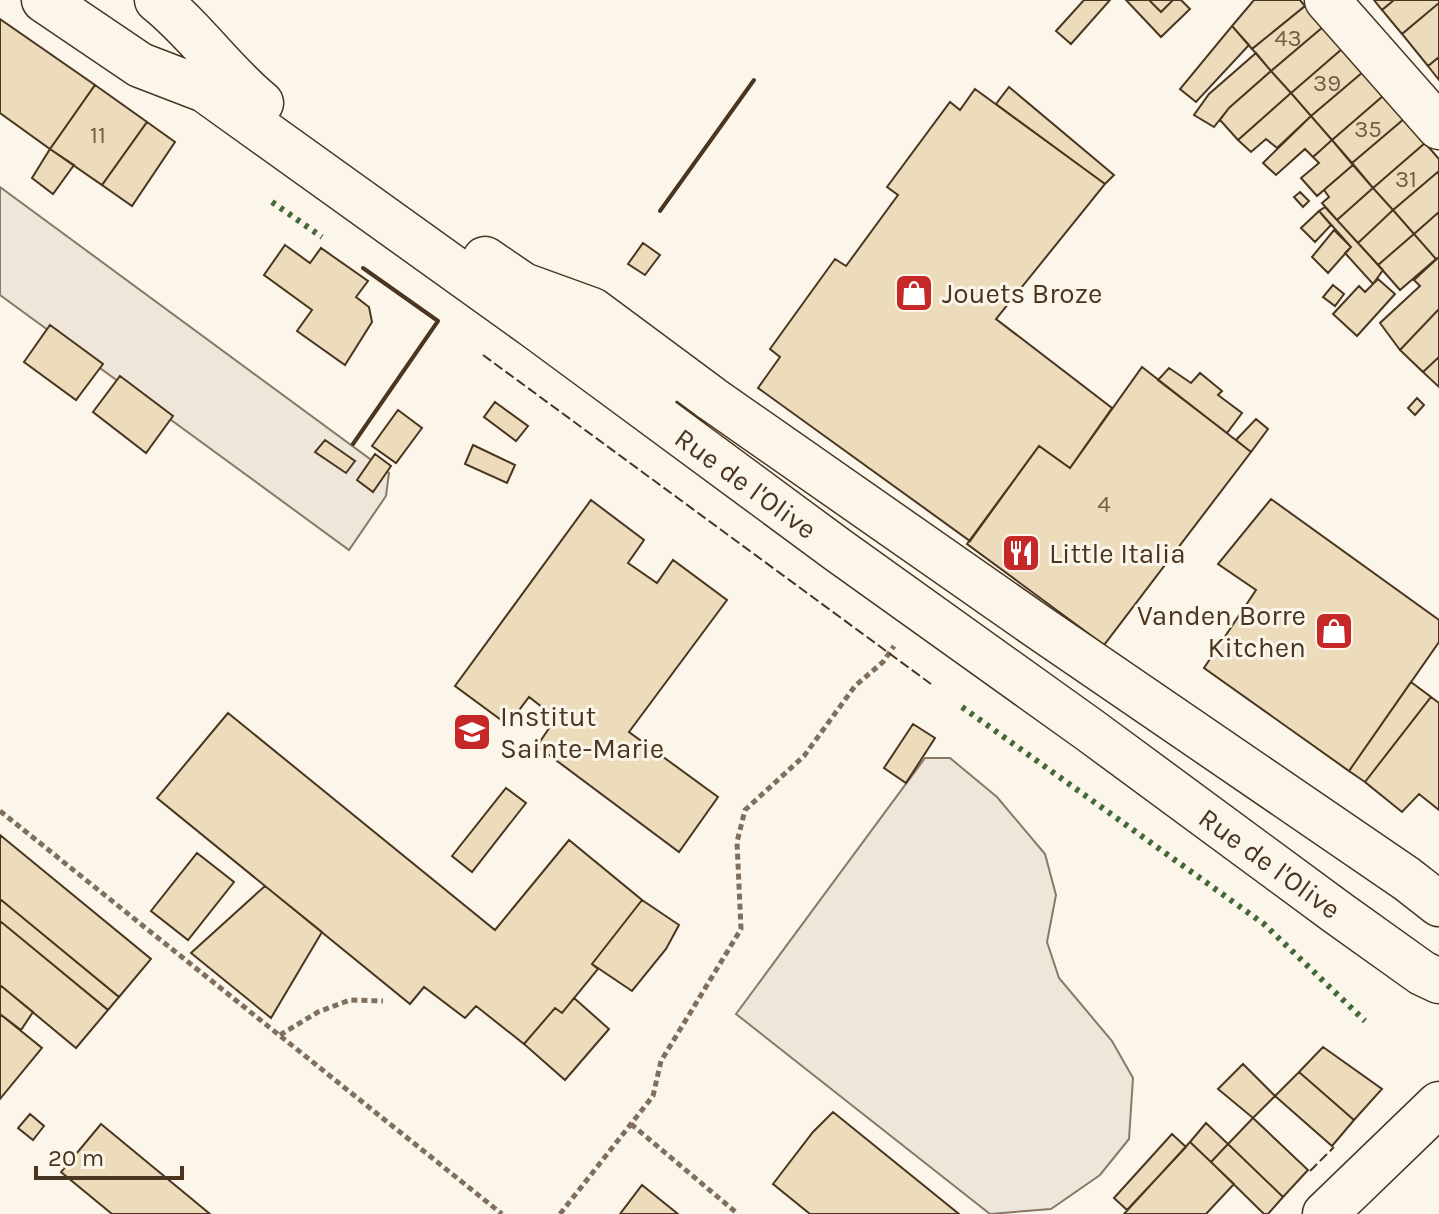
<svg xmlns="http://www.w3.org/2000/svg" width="1439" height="1214" font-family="Karla,sans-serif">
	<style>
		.green { fill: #ede6d9; stroke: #887966; stroke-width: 2 }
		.building { fill: #ecdcbc; stroke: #4a3520; stroke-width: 2 }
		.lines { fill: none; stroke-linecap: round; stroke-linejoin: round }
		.minor-casing { stroke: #4a3520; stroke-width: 47 }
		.major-casing { stroke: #4a3520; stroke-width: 47 }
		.path { stroke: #7f6f5c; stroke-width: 5; stroke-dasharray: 6 4; stroke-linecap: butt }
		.minor { stroke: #fbf6e9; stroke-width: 44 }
		.major { stroke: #fbf6e9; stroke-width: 44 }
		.hedge { stroke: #436837; stroke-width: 6; stroke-dasharray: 4 6; stroke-linecap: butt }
		.fence { stroke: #4a3520; stroke-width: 2; stroke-dasharray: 10 4; stroke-linecap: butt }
		.wall { stroke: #4a3520; stroke-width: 4 }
		.labels { text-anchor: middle; stroke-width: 6; stroke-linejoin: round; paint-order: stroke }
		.number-label { font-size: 24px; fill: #725f47 }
		.poi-label { font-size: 28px; fill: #4a3520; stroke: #fbf6e9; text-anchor: start }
		.street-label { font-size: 28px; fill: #4a3520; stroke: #fbf6e9 }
	</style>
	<rect width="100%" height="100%" fill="#fbf6e9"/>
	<path class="green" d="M0,187L389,473L386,496L349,550L0,295Z
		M925,758H950L997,797L1045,854L1056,895L1047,942L1059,978L1112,1041L1133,1078L1129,1139L1100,1175L1051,1209L990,1214L736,1014Z"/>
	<path class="building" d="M1084,0H1110L1071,44L1056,31Z
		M1126,0H1149L1161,12L1173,0H1181L1190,9L1161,37Z
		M1149,0H1173L1161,12Z
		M1254,0H1300L1305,6L1252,49L1232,26Z
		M1374,0H1394L1382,10Z
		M1394,0H1439V3L1402,34L1382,10Z
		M1439,3V57L1428,66L1402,34Z
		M1305,6L1323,27L1271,71L1252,49Z
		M0,19L95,85L50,149L0,113Z
		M1232,26L1249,45L1196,102L1180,89Z
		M1323,27L1342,49L1291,93L1271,71Z
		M1342,49L1363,72L1311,116L1291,93Z
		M1256,53L1271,71L1229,108L1214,127L1194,115L1209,94Z
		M1439,57V80L1428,66Z
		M1271,71L1291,93L1238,140L1220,120L1229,108Z
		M1363,72L1383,96L1332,140L1311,116Z
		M95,85L147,122L102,185L50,149Z
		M1009,87L1114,175L1105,184L996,104Z
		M975,89L1105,184L996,319L1112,408L1070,468L1039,446L970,541L758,388L780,357L770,349L835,259L846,266L898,195L887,187L950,102L960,110Z
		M1291,93L1311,116L1277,148L1266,139L1251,152L1238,140Z
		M1383,96L1404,119L1352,163L1332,140Z
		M1311,116L1332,140L1313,157L1305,149L1276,175L1263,163Z
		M1404,119L1425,143L1373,188L1352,163Z
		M147,122L175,142L132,206L102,185Z
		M1332,140L1353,165L1317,196L1301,178L1319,163L1313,157Z
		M1425,143L1439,159V171L1393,210L1373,188Z
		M50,149L74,165L53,194L32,178Z
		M1353,165L1373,188L1337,220L1322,203L1329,197L1324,190Z
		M1439,171V212L1414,234L1393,210Z
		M1373,188L1393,210L1358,243L1337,220Z
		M1300,192L1309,201L1303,207L1294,197Z
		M1325,207L1383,270L1373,284L1345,253L1351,247L1319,211Z
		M1393,210L1414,234L1378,265L1358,243Z
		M1319,211L1331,225L1315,242L1301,228Z
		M1439,212V257L1436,259L1414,234Z
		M1334,230L1351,247L1328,273L1312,257Z
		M1414,234L1436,259L1400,290L1378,265Z
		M643,243L660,255L645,275L628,264Z
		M285,245L310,263L321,248L368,281L356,297L369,307L372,322L345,365L297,331L312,310L264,275Z
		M1439,257V309L1400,350L1380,323L1420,286L1414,280Z
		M1378,279L1395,294L1357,336L1333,314L1359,286L1365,292Z
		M1333,285L1344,294L1335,306L1323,297Z
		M1439,309V357L1423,372L1400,350Z
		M50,325L103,364L76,400L24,362Z
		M1439,357V387L1423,372Z
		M1142,367L1251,452L1104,645L967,544L1039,446L1070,468Z
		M1169,368L1191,383L1200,373L1222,391L1218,395L1242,413L1227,433L1158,380Z
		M120,376L173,416L146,453L93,412Z
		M1417,398L1424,405L1415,415L1408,408Z
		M495,402L528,426L516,441L484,417Z
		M398,410L422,428L396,463L372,446Z
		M1256,419L1268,429L1251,452L1236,440Z
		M325,440L355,461L346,473L315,452Z
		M473,445L515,465L507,483L465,464Z
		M375,454L391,466L373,492L357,480Z
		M1271,499L1439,620V642L1349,771L1204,668L1256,590L1218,564Z
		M591,500L644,540L628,563L657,583L673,560L727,600L629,732L718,797L679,852L537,746L556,718L529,697L508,725L455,686Z
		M1411,682L1431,697L1365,782L1349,771Z
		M1431,697L1439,703V810L1419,794L1402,812L1365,782Z
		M228,713L495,930L569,840L642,900L592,964L598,969L562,1013L555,1008L524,1044L476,1006L465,1018L424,987L410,1004L157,798Z
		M913,724L935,738L906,783L884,768Z
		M506,788L526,803L472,872L452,856Z
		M0,835L151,959L119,997L0,899Z
		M197,853L234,882L188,940L151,911Z
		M265,886L322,932L271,1018L191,953Z
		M0,899L119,997L108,1010L0,921Z
		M642,900L679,925L666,949L632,991L592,964Z
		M0,921L108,1010L76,1048L0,985Z
		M0,985L33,1012L21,1030L0,1014Z
		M574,998L609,1029L565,1080L524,1044L555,1008L562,1013Z
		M0,1014L42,1048L0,1099Z
		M1323,1047L1382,1089L1354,1120L1299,1072Z
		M1243,1064L1275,1096L1253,1118L1218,1089Z
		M1299,1072L1354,1120L1332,1146L1275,1096Z
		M833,1112L959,1214H810L773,1184L813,1132Z
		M30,1114L44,1126L33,1140L18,1128Z
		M1253,1118L1308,1170L1283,1197L1228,1144Z
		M1206,1123L1228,1144L1211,1162L1190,1142Z
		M101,1124L210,1214H112L61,1172Z
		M1172,1134L1186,1147L1127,1210L1114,1198Z
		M1190,1142L1234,1184L1206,1214H1124Z
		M1228,1144L1283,1197L1268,1214H1264L1211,1162Z
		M642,1185L678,1214H620Z"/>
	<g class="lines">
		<g class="minor-casing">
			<path id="minor" d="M1327,0L1439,127
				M532,308L582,330L636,373L661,385L671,369
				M1325,1214L1439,1104"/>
		</g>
		<g class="major-casing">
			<path id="major" d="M44,0L140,65L205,90L537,328L838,550L1091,731L1338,913L1422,973L1439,981
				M157,0C195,30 223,72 261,103
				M485,259L523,285L592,310L712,399L1040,628L1407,879L1439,904"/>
		</g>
		<path class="path" d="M0,811L502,1214
			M280,1035L318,1012L350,1000L383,1001
			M631,1124L738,1214
			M560,1214L653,1096L661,1061L741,929L737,842L745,810L804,756L855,686L883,662L894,646"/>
		<use href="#minor" class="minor"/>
		<use href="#major" class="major"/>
		<path class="hedge" d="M272,202L322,237
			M962,707L1264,924L1365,1021"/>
		<path class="fence" d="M483,355L931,684
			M1310,1171L1334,1147"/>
		<path class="wall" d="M660,211L754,80
			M353,444L438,321L363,268"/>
	</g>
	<defs>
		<g id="shop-square" transform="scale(2)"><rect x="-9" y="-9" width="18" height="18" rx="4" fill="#c62828" stroke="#fbf6e9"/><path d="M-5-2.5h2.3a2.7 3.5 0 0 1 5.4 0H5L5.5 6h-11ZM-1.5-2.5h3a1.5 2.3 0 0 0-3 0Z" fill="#fff"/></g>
		<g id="restaurant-square" transform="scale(2)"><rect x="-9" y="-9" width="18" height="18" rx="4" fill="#c62828" stroke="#fbf6e9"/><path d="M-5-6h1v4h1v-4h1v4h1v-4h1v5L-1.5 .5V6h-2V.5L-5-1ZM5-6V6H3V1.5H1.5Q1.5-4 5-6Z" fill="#fff"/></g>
		<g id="school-square" transform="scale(2)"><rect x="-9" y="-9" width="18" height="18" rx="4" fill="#c62828" stroke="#fbf6e9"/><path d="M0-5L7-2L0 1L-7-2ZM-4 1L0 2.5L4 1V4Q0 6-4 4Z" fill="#fff"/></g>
	</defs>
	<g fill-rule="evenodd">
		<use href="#shop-square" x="914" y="293"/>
		<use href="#restaurant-square" x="1021" y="553"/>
		<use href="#shop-square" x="1334" y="631"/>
		<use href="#school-square" x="472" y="732"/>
	</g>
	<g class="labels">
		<g class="number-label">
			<text x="1288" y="46">43</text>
			<text x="1327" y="91">39</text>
			<text x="1368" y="137">35</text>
			<text x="98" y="143">11</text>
			<text x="1406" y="187">31</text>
			<text x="1104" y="512">4</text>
		</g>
		<g class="poi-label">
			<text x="942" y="303">Jouets Broze</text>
			<text x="1049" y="563">Little Italia</text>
			<text x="1306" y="625" text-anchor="end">Vanden Borre<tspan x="1306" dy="32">Kitchen</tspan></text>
			<text x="500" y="726">Institut<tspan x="500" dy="32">Sainte-Marie</tspan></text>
		</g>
		<g class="street-label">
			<text transform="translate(746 483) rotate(36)" y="10">Rue de l'Olive</text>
			<text transform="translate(1270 863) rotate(36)" y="10">Rue de l'Olive</text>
		</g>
	</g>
	<path d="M36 1166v12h146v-12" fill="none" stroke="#4a3520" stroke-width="4"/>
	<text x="48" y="1166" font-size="24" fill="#4a3520" stroke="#fbf6e9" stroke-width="6" paint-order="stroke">20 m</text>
</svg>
